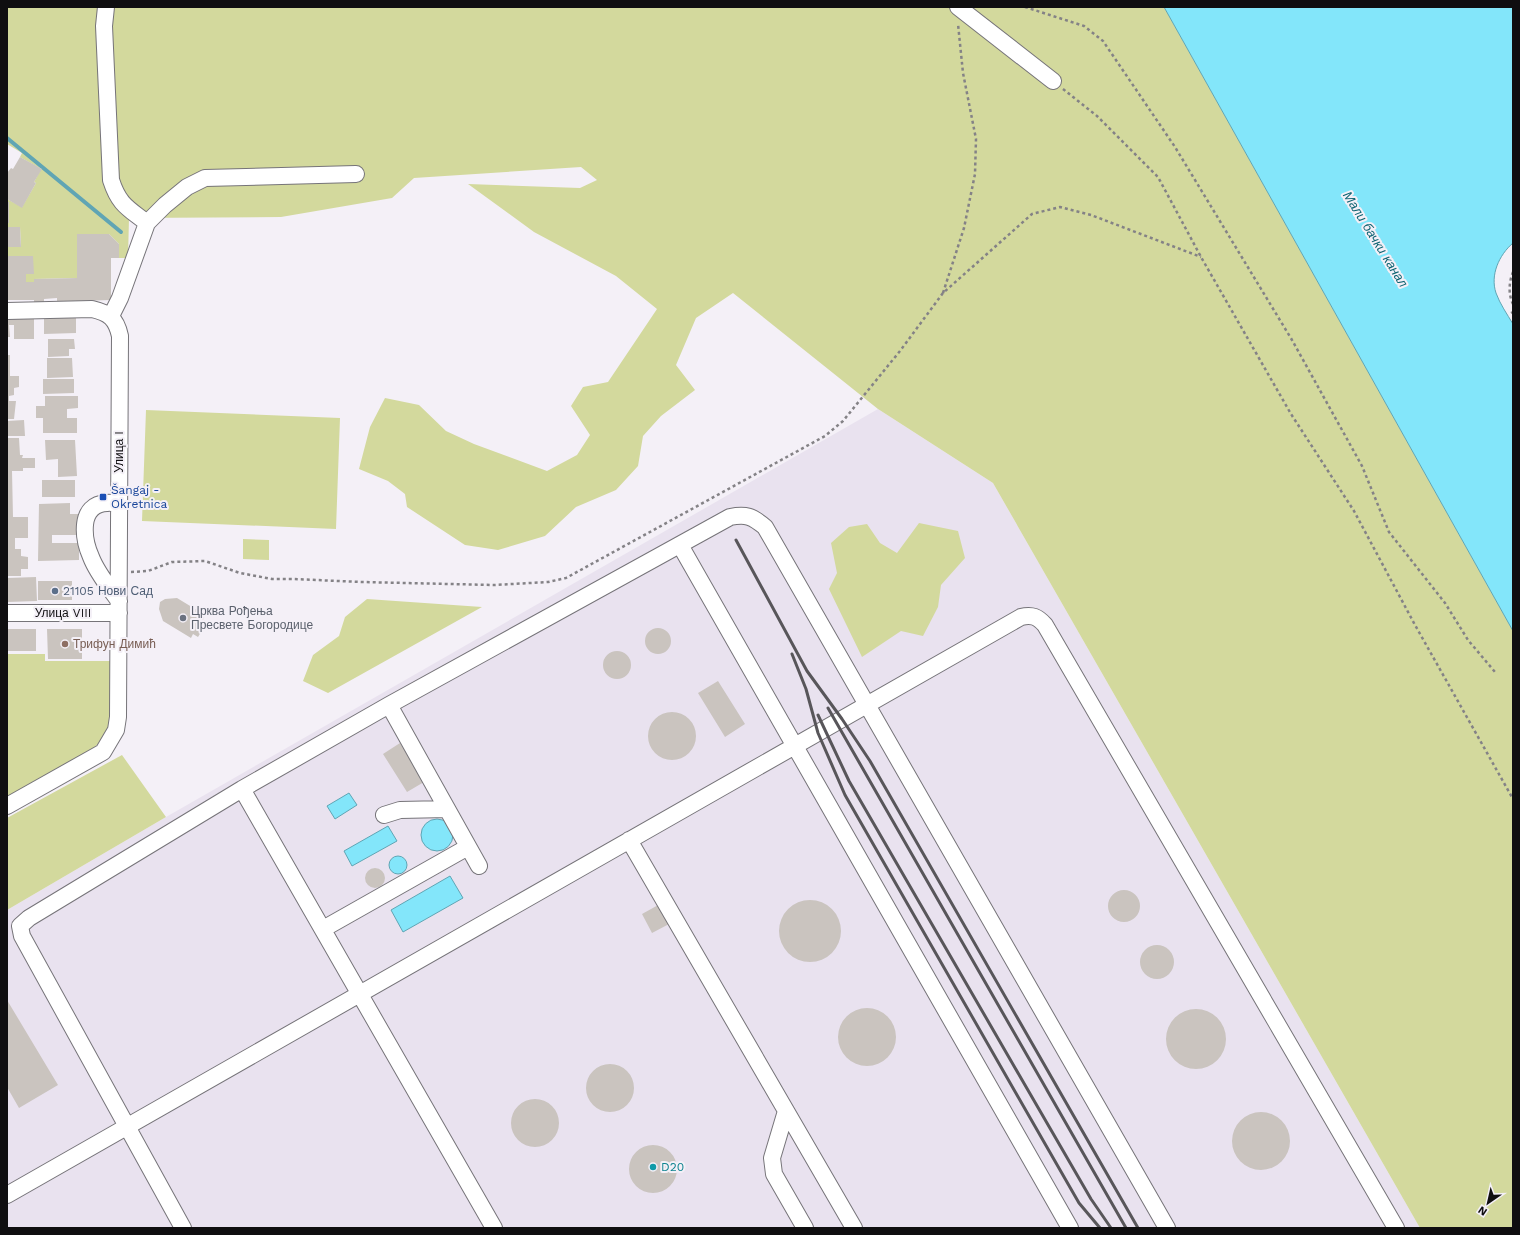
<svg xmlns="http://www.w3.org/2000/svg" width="1520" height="1235" font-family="'Work Sans',sans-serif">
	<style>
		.built { fill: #e9e2ef }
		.green { fill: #d3d99d }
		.water { fill: #83e6fa; stroke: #60a5b4 }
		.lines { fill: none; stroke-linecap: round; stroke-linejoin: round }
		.stream { stroke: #60a5b4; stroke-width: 4 }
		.building { fill: #cac4bf }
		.minor-casing { stroke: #767479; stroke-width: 18 }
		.path { stroke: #848286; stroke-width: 2.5; stroke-dasharray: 3 3; stroke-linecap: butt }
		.minor { stroke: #fff; stroke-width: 16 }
		.rail { stroke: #58565a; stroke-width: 3 }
		.transit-dot { fill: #1a4fb4; stroke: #f4f0f7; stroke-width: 1.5 }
		.service-dot { fill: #5c6f8a; stroke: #f4f0f7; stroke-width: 1.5 }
		.worship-dot { fill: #6b7280; stroke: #f4f0f7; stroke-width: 1.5 }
		.education-dot { fill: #8d6e63; stroke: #f4f0f7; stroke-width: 1.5 }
		.culture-dot { fill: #0f9aa8; stroke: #f4f0f7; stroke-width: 1.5 }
		.labels { text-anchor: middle; stroke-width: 4; stroke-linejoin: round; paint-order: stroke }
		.street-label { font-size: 12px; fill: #0f0e10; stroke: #f4f0f7 }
		.transit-label { font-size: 12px; fill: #164399; stroke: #f4f0f7; text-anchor: start }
		.service-label { font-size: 12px; fill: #4e5e75; stroke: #f4f0f7; text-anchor: start }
		.worship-label { font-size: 12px; fill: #5b616d; stroke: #f4f0f7; text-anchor: start }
		.education-label { font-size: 12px; fill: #785e54; stroke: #f4f0f7; text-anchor: start }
		.culture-label { font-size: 12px; fill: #0d838f; stroke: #f4f0f7; text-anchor: start }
		.water-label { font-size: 13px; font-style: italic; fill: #0d6371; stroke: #f4f0f7 }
	</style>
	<rect width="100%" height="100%" fill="#f4f0f7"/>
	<path class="built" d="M878,409L993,483L1420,1228H7V910L166,817Z"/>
	<path class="green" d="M7,7H1164L1513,631V1228H1420L993,483L878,409L733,293L696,318L676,365L695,390L661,416L643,436L638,466L616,490L576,507L545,536L498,550L465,545L407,507L405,494L388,481L359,469L370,427L385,398L419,405L446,431L474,444L547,471L577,455L590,435L571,406L583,387L608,382L657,309L616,276L534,232L468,184L580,188L597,180L581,167L414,178L392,198L281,217L129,218L128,258H119V244L109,234L77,235V278L34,279V282H26V274H33V256H8V247H21L20,227H7V223H9V202H7V199L22,207L36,183L34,182L41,169L20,157L22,153L7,144Z
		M146,410L340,418L336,529L142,521Z
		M919,523L958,531L965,558L941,585L938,607L923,636L901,631L862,657L829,589L837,573L831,543L849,527L867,524L880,543L897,553Z
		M243,539L269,540V560L243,559Z
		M367,599L482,607L328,693L303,681L313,655L339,636L345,617Z
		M7,654H45V661H112V720C108,732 101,741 92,750L7,799Z
		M122,755L166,817L7,910V818Z"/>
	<path class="water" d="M1164,7H1513V243C1499,255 1490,275 1496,293C1500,304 1507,314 1513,324V631Z
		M349,793L357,805L335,819L327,806Z
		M421 835a16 16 0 1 1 32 0a16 16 0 1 1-32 0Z
		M388,826L397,841L352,866L344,851Z
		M389 865a9 9 0 1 1 18 0a9 9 0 1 1-18 0Z
		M450,876L463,898L403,932L391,910Z"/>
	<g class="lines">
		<path class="stream" d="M7,138L121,232"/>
	</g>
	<path class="building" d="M20,157L42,169L34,182L36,183L22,208L7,199V173L11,168L13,169Z
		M7,202H9V223H7Z
		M7,227H20L21,247H7Z
		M77,234H109L119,244V258H111V300L78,301V302L57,303V298L44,299V303H34V300H7V256H33L34,274H26V282H34V279L77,278Z
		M44,313H76V333L44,334Z
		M7,316H34V339H14V325H9L10,337H7Z
		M48,339H74L75,349H69V356L48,357Z
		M7,355H10V376H19V387L14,388V395L9,396V401H16L14,419H7Z
		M47,358H72L73,377L47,378Z
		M43,379H74V393L43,394Z
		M45,396H78V408L67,409V418H77V433H43V418H36V406H45Z
		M24,420L25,436H7V421Z
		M7,438H19L20,455H23L22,458H35V468H23V471H12L13,517H28V538H15V549H21V556L28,557V569H21V576H7Z
		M45,440H75L77,476L58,477V459L46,460Z
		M42,480H75V497H42Z
		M70,503V514H82V535H52V543H79V560L38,561L39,504Z
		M36,577L37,601L7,602V578Z
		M38,581H72V600H38Z
		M177,598L205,615L203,620L207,622L198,637L193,634L191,638L163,621L159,609L160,602L165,599Z
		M645 641a13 13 0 1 1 26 0a13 13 0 1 1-26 0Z
		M7,629H36V651H7Z
		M47,629H82V659H48Z
		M603 665a14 14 0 1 1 28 0a14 14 0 1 1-28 0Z
		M718,681L745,724L725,737L698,693Z
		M648 736a24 24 0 1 1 48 0a24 24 0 1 1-48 0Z
		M400,743L424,782L407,792L383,754Z
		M365 878a10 10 0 1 1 20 0a10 10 0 1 1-20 0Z
		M1108 906a16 16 0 1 1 32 0a16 16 0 1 1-32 0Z
		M779 931a31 31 0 1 1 62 0a31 31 0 1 1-62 0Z
		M660,904L671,923L652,933L642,914Z
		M1140 962a17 17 0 1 1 34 0a17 17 0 1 1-34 0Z
		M7,1000L58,1085L19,1108L7,1087Z
		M838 1037a29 29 0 1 1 58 0a29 29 0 1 1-58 0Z
		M1166 1039a30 30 0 1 1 60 0a30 30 0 1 1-60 0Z
		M586 1088a24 24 0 1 1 48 0a24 24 0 1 1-48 0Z
		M511 1123a24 24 0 1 1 48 0a24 24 0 1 1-48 0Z
		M1232 1141a29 29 0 1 1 58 0a29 29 0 1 1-58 0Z
		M629 1169a24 24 0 1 1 48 0a24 24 0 1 1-48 0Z"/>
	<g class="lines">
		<g class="minor-casing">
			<path id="minor" d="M106,7L104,26L111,180C119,205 128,208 147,223
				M958,7L1053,81
				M7,311L92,309C109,313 116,318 120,336L118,717L116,730L103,752L7,806
				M111,316L120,298L147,223L165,205L187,187L205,178L356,174
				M680,545L1070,1228
				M119,601C109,587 97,573 91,557C83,539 78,504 107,503C111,502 115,504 119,505
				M7,613H119
				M389,705L479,866
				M242,789L494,1228
				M384,815L400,810L447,809
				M629,840L854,1228
				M323,929L468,847
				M786,1111L772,1158L774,1174L805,1228
				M7,1195L1021,617C1032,614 1038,617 1045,625L1396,1228
				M183,1228L22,936L20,926L29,918L242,789L389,705L730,517C746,514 752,516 765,527L1167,1228"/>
		</g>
		<path class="path" d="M1025,7L1084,26L1103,41L1175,147L1292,340L1362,466L1389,532L1445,603L1468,640L1495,672
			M1063,89L1097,116L1158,177L1201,257L1291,414L1354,511L1415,625L1513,799
			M1513,272C1509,282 1508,294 1513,304
			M943,293L964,228L975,174L976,139L963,73L958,24
			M1511,313L1513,312
			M131,572L148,571L172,562L205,561L240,573L272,579H293L362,582L494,585L548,582L566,578L825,436L843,421L900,351L943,293L1032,214L1060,207L1091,215L1201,257"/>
		<use href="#minor" class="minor"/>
		<path class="rail" d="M736,540L807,671L842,719L870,761L1138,1228
			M792,654L806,689L818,733L845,795L1079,1203L1100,1228
			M828,708L1126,1228
			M818,715L849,781L1091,1199L1111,1228"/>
	</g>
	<rect class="transit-dot" x="99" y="493" width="8" height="8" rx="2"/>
	<circle class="service-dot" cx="55" cy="591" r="4"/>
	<circle class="worship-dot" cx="183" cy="618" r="4"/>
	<circle class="education-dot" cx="65" cy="644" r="4"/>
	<circle class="culture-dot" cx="653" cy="1167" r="4"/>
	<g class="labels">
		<g class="street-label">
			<text transform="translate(119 452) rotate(-90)" y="4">Улица I</text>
			<text x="63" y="617">Улица VIII</text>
		</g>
		<g class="transit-label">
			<text x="111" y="494">Šangaj -<tspan x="111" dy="14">Okretnica</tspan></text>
		</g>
		<g class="service-label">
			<text x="63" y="595">21105 Нови Сад</text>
		</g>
		<g class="worship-label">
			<text x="191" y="615">Црква Рођења<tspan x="191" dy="14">Пресвете Богородице</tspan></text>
		</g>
		<g class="education-label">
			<text x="73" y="648">Трифун Димић</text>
		</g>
		<g class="culture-label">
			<text x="661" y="1171">D20</text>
		</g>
		<g class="water-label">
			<text transform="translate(1376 239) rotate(58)" y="5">Мали бачки канал</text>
		</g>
	</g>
	<rect width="1520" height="1235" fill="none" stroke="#0f0e10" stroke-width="16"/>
	<g transform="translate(1488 1203) rotate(214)" stroke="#f4f0f7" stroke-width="3" paint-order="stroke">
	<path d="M0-3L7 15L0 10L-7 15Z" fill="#0f0e10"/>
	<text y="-6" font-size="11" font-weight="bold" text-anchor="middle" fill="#0f0e10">N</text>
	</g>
</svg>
